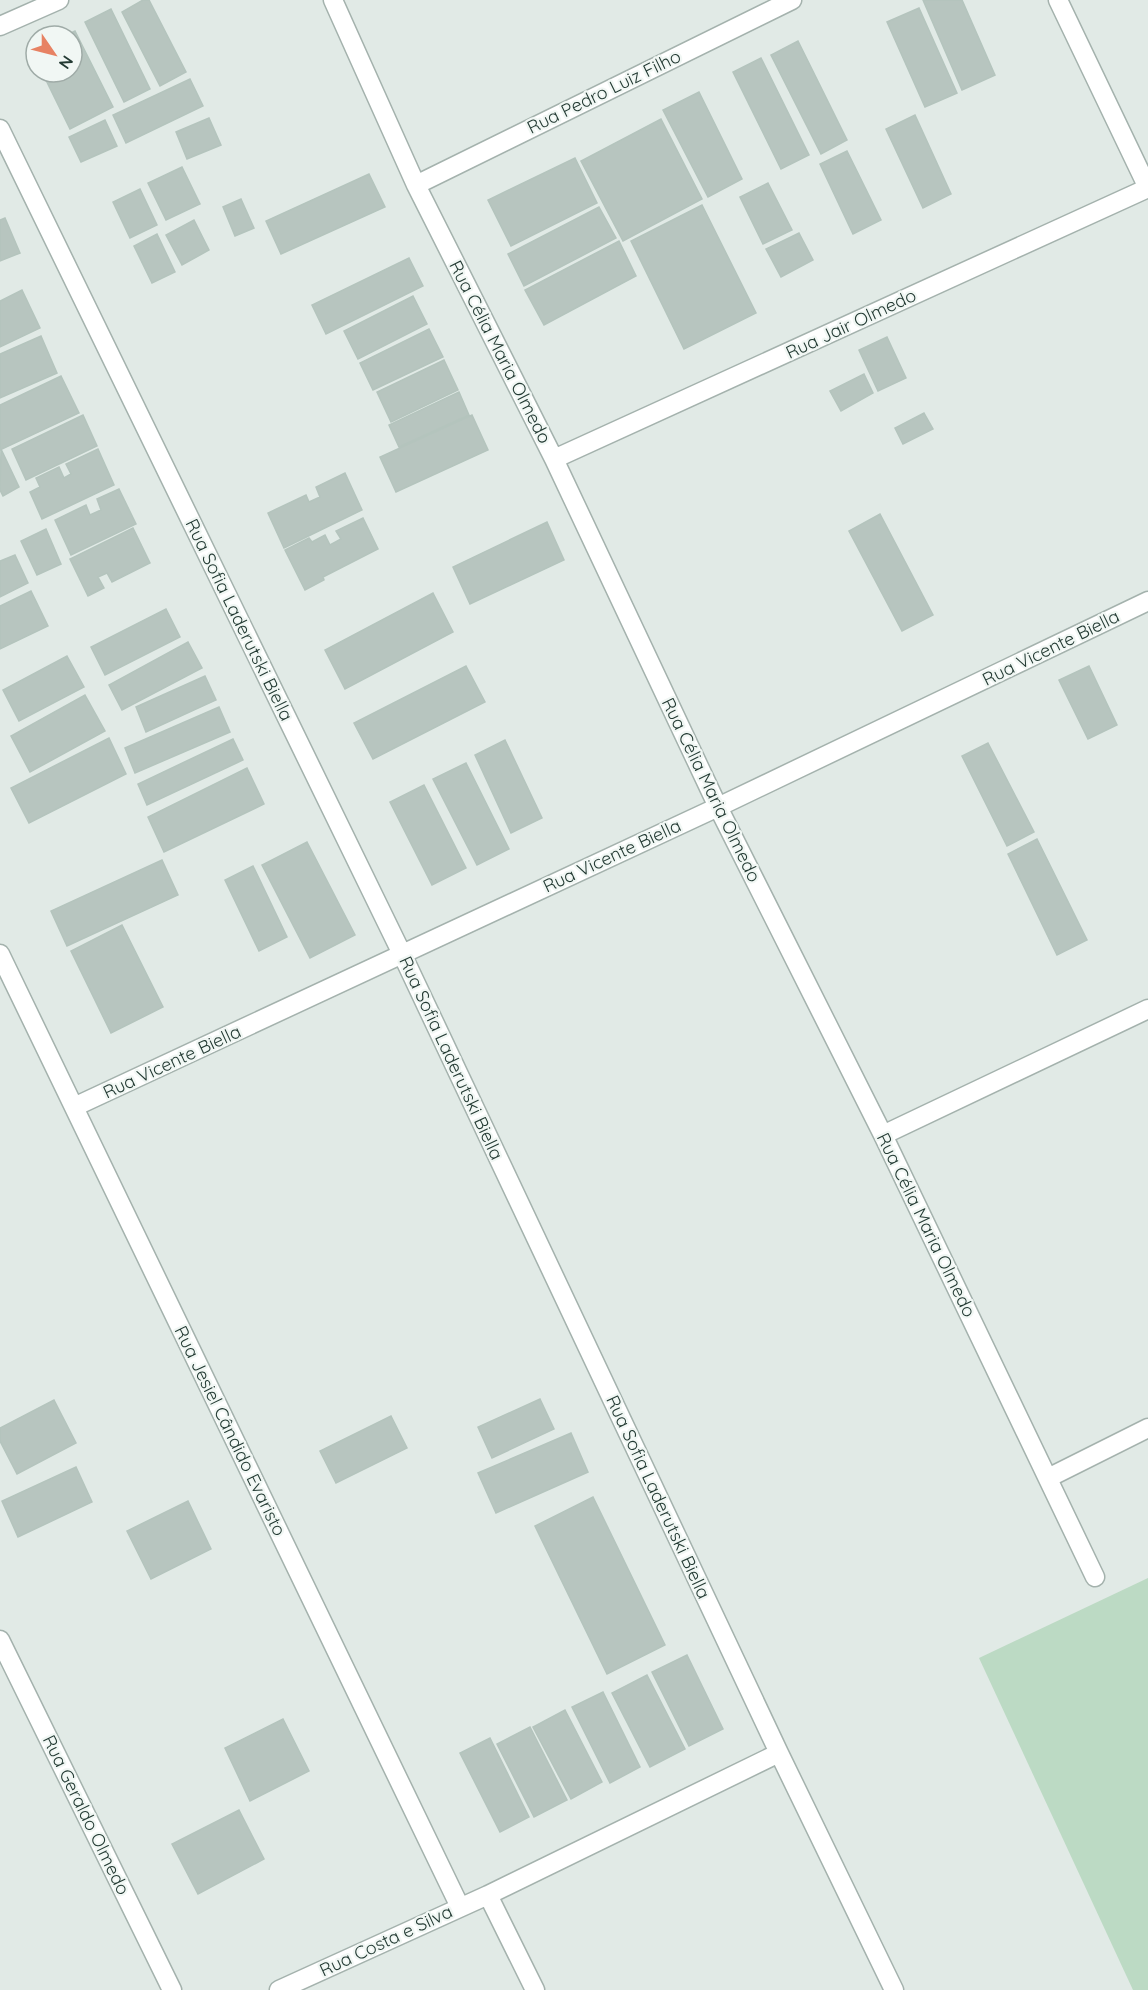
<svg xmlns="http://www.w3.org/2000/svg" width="1148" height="1990" font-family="Quicksand,sans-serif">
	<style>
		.green { fill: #bcdac4 }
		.building { fill: #b7c5bf; stroke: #b4c4bd; stroke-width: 1.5 }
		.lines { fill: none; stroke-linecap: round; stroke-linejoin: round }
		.minor-casing { stroke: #a4b2ad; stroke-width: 21 }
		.tertiary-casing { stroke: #a4b2ad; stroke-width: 21 }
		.minor { stroke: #fff; stroke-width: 18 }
		.tertiary { stroke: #fff; stroke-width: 18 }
		.labels { text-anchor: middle; stroke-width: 4.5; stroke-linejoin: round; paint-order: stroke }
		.street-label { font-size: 18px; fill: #233a33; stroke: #f1f7f4 }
	</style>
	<rect width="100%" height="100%" fill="#e1eae6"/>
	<path class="green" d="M1148,1578V1990H1133L979,1658Z"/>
	<path class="building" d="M143,0H149L186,72L160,86L122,12Z
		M923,0H962L995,75L962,90Z
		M919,8L957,93L925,107L887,22Z
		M111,9L150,89L124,102L85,22Z
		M75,31L113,107L70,129L42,72H72V36H64Z
		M798,41L847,140L821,154L771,55Z
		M761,58L809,155L781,169L733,72Z
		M190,79L203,106L126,143L113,115Z
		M699,92L742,179L708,197L663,110Z
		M915,115L951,194L923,208L886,129Z
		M209,118L221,145L187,159L176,132Z
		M661,119L702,199L623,241L581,161Z
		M105,120L117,146L81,162L69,137Z
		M847,151L881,220L853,234L820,164Z
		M575,158L597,203L511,246L488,200Z
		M182,167L200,204L166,220L148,183Z
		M369,174L385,207L281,254L266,221Z
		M768,183L792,230L763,244L740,197Z
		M140,189L157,225L130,238L113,202Z
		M241,199L254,228L235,236L223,207Z
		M702,205L756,313L684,349L631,241Z
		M599,207L616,238L524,286L508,254Z
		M5,218L20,253L0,261V220Z
		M194,220L209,250L182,265L166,235Z
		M799,233L813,260L781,277L766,249Z
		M157,234L175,272L152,283L134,246Z
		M619,241L636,276L544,325L525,290Z
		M409,258L423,286L326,334L312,305Z
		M22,290L40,328L0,347V301Z
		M413,296L427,324L358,359L344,331Z
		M429,329L443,357L373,390L360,363Z
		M41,336L57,373L0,398V354Z
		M887,337L906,378L878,391L859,350Z
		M444,360L458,390L391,422L377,392Z
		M864,374L873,393L841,411L830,391Z
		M61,376L79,413L0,450V405Z
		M459,392L469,415L399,447L389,425Z
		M924,413L933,429L903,444L895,428Z
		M83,415L97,446L26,480L12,449Z
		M472,415L488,450L396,492L380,457Z
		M1,449L19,487L3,496L0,490Z
		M98,449L114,485L42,519L30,492L40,487L36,478L59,467L64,478L71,474L66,464Z
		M345,473L362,510L284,548L268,513L306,495L309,502L320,497L316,487Z
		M119,489L136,524L71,555L55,520L86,505L90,515L101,510L97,499Z
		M880,514L933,615L902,631L849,531Z
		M363,518L378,549L323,577L324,580L305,590L285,550L309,538L312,542L325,535L330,545L341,539L336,531Z
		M547,522L564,560L470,604L453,567Z
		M133,528L150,563L112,582L107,573L98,577L104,588L88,596L70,559Z
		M46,529L61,564L37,575L21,541Z
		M15,555L28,583L0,597V561Z
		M31,591L48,626L0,649V606Z
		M433,593L453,632L345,689L325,650Z
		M166,609L180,637L105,675L91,647Z
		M188,642L202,668L122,710L109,685Z
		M67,656L84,687L19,721L3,690Z
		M466,666L485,702L373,759L354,723Z
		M1089,666L1117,725L1088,739L1059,680Z
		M205,676L216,700L146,732L136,707Z
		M85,695L105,731L30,772L11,736Z
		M219,707L230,732L135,773L125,748Z
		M109,738L126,774L29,823L11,788Z
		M233,739L243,760L147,805L138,784Z
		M505,740L542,818L511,833L475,755Z
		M988,743L1034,832L1007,846L962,756Z
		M466,763L509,849L477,865L433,779Z
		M247,768L264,804L164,852L148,817Z
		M424,785L466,868L432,885L390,802Z
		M1037,839L1087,940L1057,955L1008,854Z
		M307,842L355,935L310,958L262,865Z
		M162,860L178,895L67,946L51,911Z
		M253,866L287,937L259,951L225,880Z
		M122,925L163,1007L111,1033L71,951Z
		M540,1399L554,1429L492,1458L478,1427Z
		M54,1400L76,1443L17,1474L0,1441V1428Z
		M391,1416L407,1448L336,1483L320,1451Z
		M571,1433L588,1472L496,1513L478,1473Z
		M76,1467L92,1502L18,1537L2,1501Z
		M593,1497L665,1645L607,1674L535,1526Z
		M188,1501L211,1549L151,1579L127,1531Z
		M687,1655L723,1729L689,1746L652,1672Z
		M647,1675L685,1749L650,1767L612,1693Z
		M603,1692L640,1767L610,1783L572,1707Z
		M565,1710L602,1782L571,1799L533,1727Z
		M283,1719L309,1771L250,1801L225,1748Z
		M530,1727L567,1800L534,1817L497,1744Z
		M490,1738L529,1817L500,1832L460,1753Z
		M239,1810L264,1859L198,1894L172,1844Z"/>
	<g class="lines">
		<g class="minor-casing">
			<path id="minor" d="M333,0L416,185L554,459L718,807L883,1135L1095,1577
				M1058,0L1148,188
				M0,129L402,954L779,1753L894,1990
				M416,185L792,0
				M554,459L1148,188
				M0,954L460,1907
				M74,1107L718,807L1148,601
				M883,1135L1148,1009
				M1048,1478L1148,1428
				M0,1640L172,1990
				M488,1895L535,1990
				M279,1990L488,1895L779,1753"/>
		</g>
		<g class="tertiary-casing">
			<path id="tertiary" d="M0,26L59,0"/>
		</g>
		<use href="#minor" class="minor"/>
		<use href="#tertiary" class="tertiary"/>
	</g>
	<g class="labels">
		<g class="street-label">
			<text transform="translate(604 92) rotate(-26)" y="6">Rua Pedro Luiz Filho</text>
			<text transform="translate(851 324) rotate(-25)" y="6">Rua Jair Olmedo</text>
			<text transform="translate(500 352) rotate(63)" y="6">Rua Célia Maria Olmedo</text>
			<text transform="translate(239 620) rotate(64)" y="6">Rua Sofia Laderutski Biella</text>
			<text transform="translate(1051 648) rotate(-26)" y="6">Rua Vicente Biella</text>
			<text transform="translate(711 790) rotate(64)" y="6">Rua Célia Maria Olmedo</text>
			<text transform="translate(612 856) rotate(-25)" y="6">Rua Vicente Biella</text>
			<text transform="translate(451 1058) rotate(65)" y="6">Rua Sofia Laderutski Biella</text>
			<text transform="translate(172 1062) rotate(-25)" y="6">Rua Vicente Biella</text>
			<text transform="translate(926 1225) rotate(64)" y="6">Rua Célia Maria Olmedo</text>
			<text transform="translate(230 1431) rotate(64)" y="6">Rua Jesiel Cândido Evaristo</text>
			<text transform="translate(658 1497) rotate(65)" y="6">Rua Sofia Laderutski Biella</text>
			<text transform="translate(86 1815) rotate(64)" y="6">Rua Geraldo Olmedo</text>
			<text transform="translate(386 1941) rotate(-25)" y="6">Rua Costa e Silva</text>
		</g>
	</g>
	<g transform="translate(54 54) rotate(125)"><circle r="28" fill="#f1f7f4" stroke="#9faba7" stroke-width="1.5"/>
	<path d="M0-4.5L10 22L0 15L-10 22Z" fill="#e78263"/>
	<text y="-9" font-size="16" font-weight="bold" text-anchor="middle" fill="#233a33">N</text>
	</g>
</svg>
